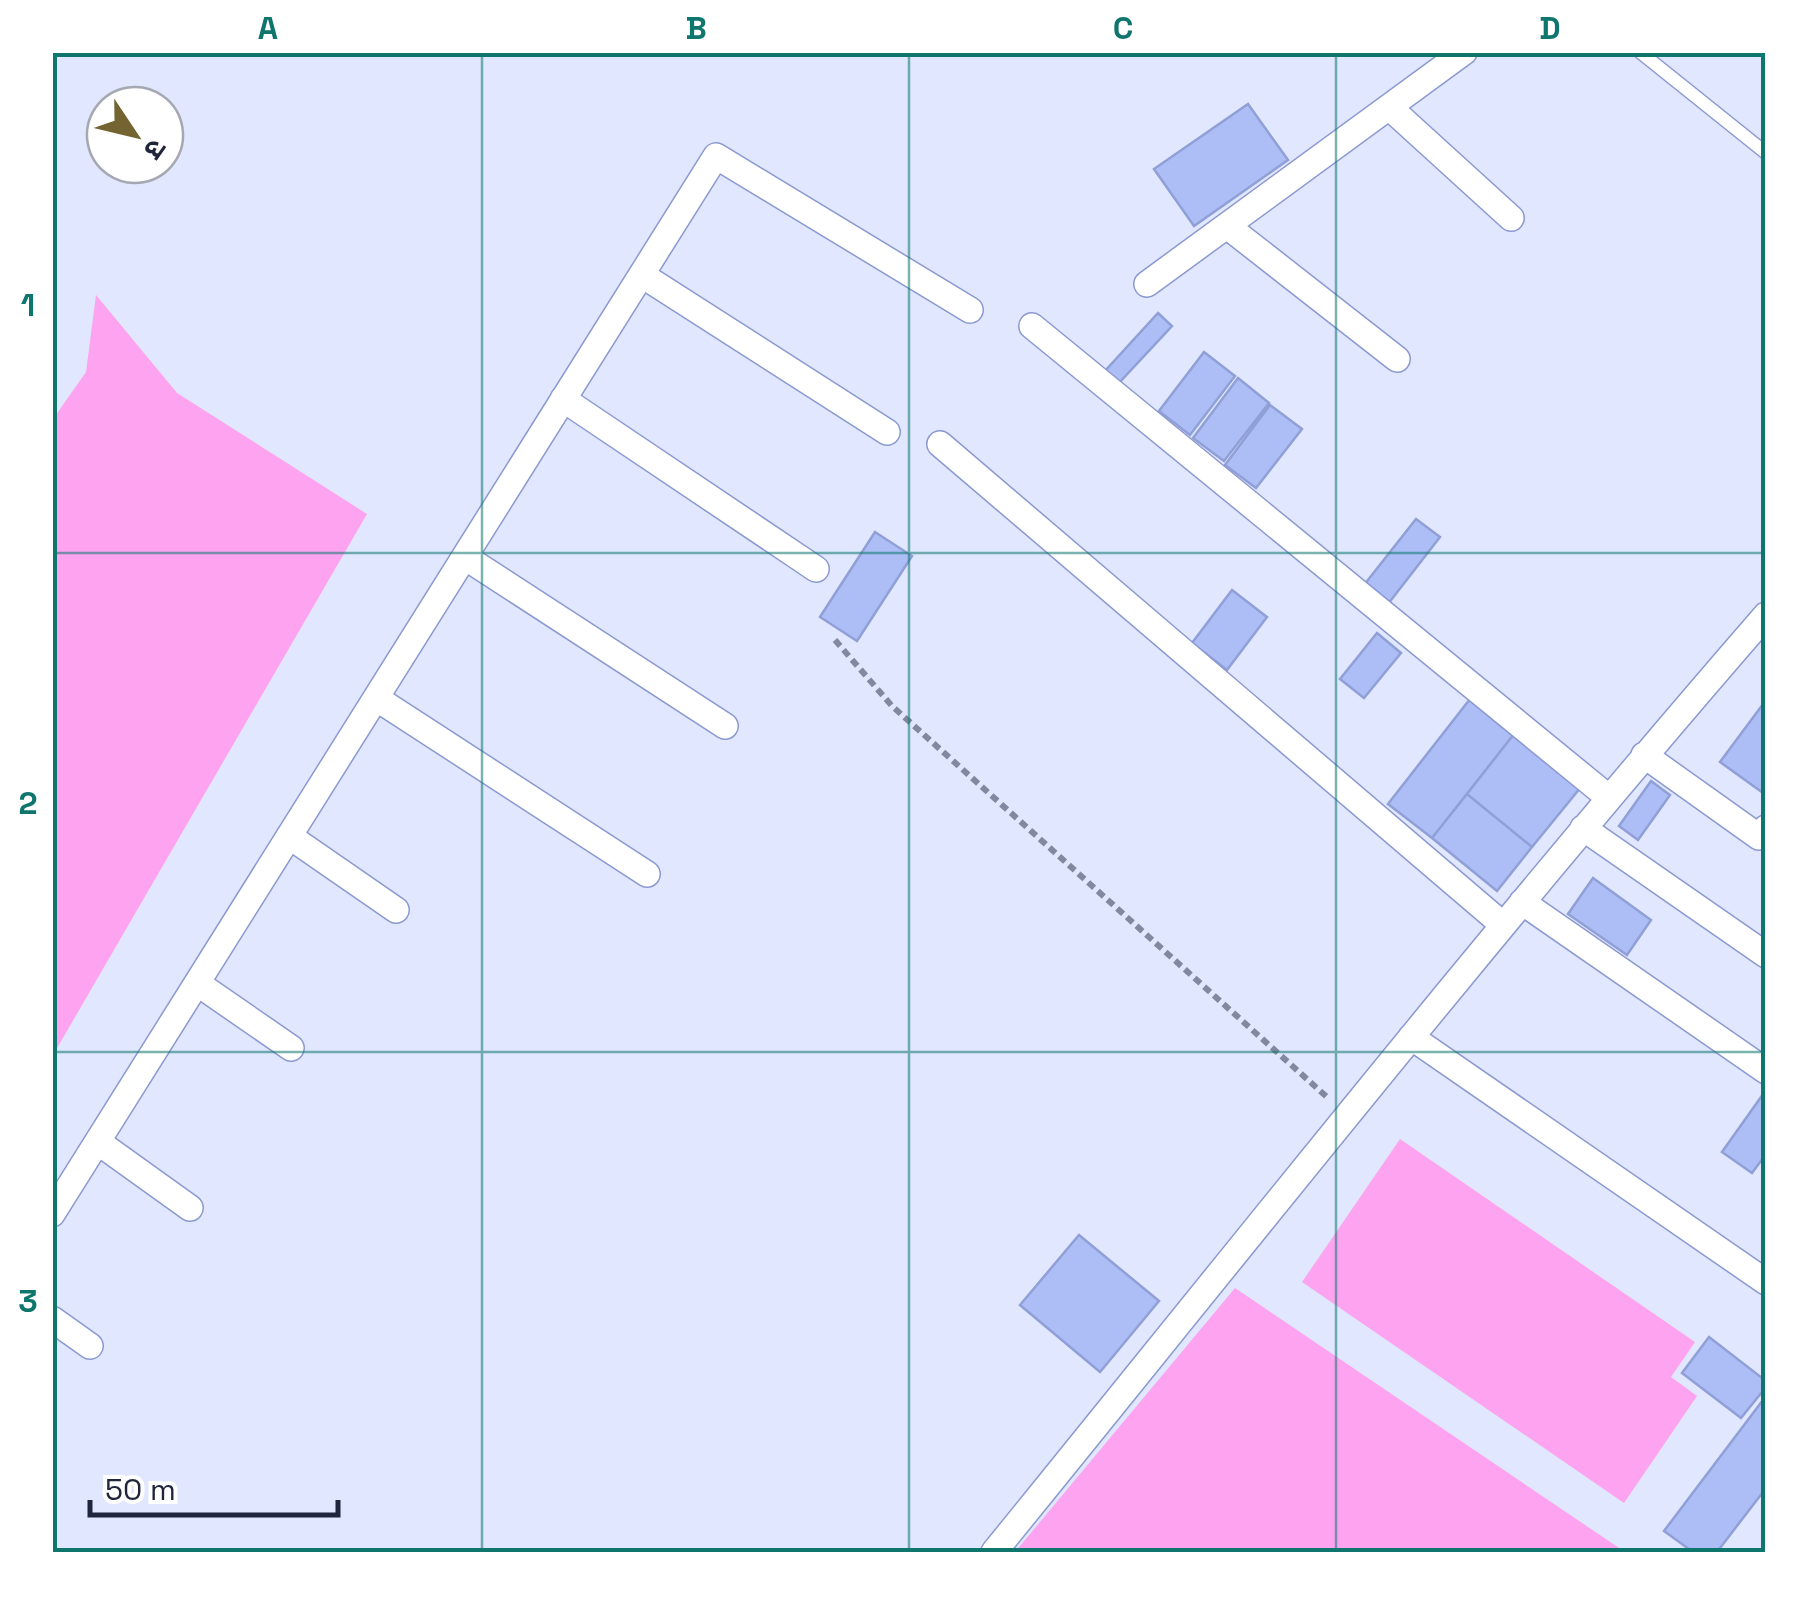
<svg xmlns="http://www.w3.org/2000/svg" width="1818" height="1605" font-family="'Space Grotesk','Noto Sans Devanagari',sans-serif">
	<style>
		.green { fill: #fda3ef }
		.building { fill: #adbdf6; stroke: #90a0d7; stroke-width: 2.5 }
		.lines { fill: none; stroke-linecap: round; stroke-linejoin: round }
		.service-casing { stroke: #8a99d0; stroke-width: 15 }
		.minor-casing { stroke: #8a99d0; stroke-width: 28 }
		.path { stroke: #82899f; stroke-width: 6; stroke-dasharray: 8 5; stroke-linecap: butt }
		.service { stroke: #fff; stroke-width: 12 }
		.minor { stroke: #fff; stroke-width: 25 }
		.grid { fill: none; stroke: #0f766e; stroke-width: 2.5; stroke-opacity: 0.55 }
		.neatline { fill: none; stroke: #0f766e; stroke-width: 4 }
		.grid-label { font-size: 32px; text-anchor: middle; font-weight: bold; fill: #0f766e }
	</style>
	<rect width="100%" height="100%" fill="#e0e7fe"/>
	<path class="green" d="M96,295L177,393L367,514L53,1055V419L86,372Z
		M1400,1139L1695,1342L1671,1377L1697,1396L1624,1503L1302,1282Z
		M1235,1288L1625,1552H1015Z"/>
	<path class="building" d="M1248,104L1288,160L1194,226L1154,169Z
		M1158,313L1172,326L1118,384L1105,371Z
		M1204,352L1235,376L1190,435L1159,411Z
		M1238,378L1269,403L1224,461L1193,438Z
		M1270,405L1302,429L1256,488L1225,465Z
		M1416,519L1440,537L1388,604L1364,585Z
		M875,532L912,556L857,641L820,617Z
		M1232,590L1267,617L1227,670L1192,643Z
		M1377,633L1401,653L1364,698L1340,679Z
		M1470,699L1514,734L1432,838L1388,804Z
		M1766,700V795L1720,762Z
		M1514,734L1581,787L1532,847L1467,794Z
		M1651,781L1670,795L1638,840L1619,826Z
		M1467,794L1532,847L1497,891L1432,838Z
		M1593,878L1651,920L1627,955L1568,914Z
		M1766,1090V1154L1752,1173L1722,1152Z
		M1079,1235L1159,1301L1100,1372L1020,1305Z
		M1709,1337L1766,1381V1387L1741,1418L1682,1373Z
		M1766,1396V1488L1717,1552H1693L1664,1531Z"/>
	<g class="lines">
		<g class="service-casing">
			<path id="service" d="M1640,52L1766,153"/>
		</g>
		<g class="minor-casing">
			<path id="minor" d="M1389,107L1511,218
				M1227,226L1397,359
				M642,275L887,432
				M1147,284L1464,52
				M1032,326L1608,797
				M563,399L816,569
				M940,444L1502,924
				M465,557L725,726
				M376,698L647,874
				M1644,755L1759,837L1766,828
				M1583,828L1766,955
				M289,836L396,910
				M1522,902L1766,1071
				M197,983L291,1048
				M1411,1037L1766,1282
				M98,1142L190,1208
				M52,1214L716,156L970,310
				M52,1319L90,1346
				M994,1552C1249,1238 1500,921 1766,615"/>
		</g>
		<path class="path" d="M835,640L892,706L1328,1098"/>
		<use href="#service" class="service"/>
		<use href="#minor" class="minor"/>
	</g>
	<path class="grid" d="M482,52V1552M909,52V1552M1336,52V1552M52,553H1766M52,1052H1766"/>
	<rect width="1818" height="1605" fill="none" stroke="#ffffff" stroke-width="110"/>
	<g transform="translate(135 135) rotate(125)"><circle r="48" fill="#ffffff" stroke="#a5a8b1" stroke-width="2.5"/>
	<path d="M0-8L18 38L0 25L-18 38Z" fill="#746432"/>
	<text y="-15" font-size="28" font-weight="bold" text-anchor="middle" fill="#1f253b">उ</text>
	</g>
	<path d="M90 1500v15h248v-15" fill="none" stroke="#1f253b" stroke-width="5"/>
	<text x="105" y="1500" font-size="30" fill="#1f253b" stroke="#ffffff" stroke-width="8" paint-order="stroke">50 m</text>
	<rect x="55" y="55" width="1708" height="1495" class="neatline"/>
	<g class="grid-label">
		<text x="268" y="39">A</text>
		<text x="696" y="39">B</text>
		<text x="1123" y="39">C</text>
		<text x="1550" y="39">D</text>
		<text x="28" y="316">1</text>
		<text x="28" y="814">2</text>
		<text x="28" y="1312">3</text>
	</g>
</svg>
